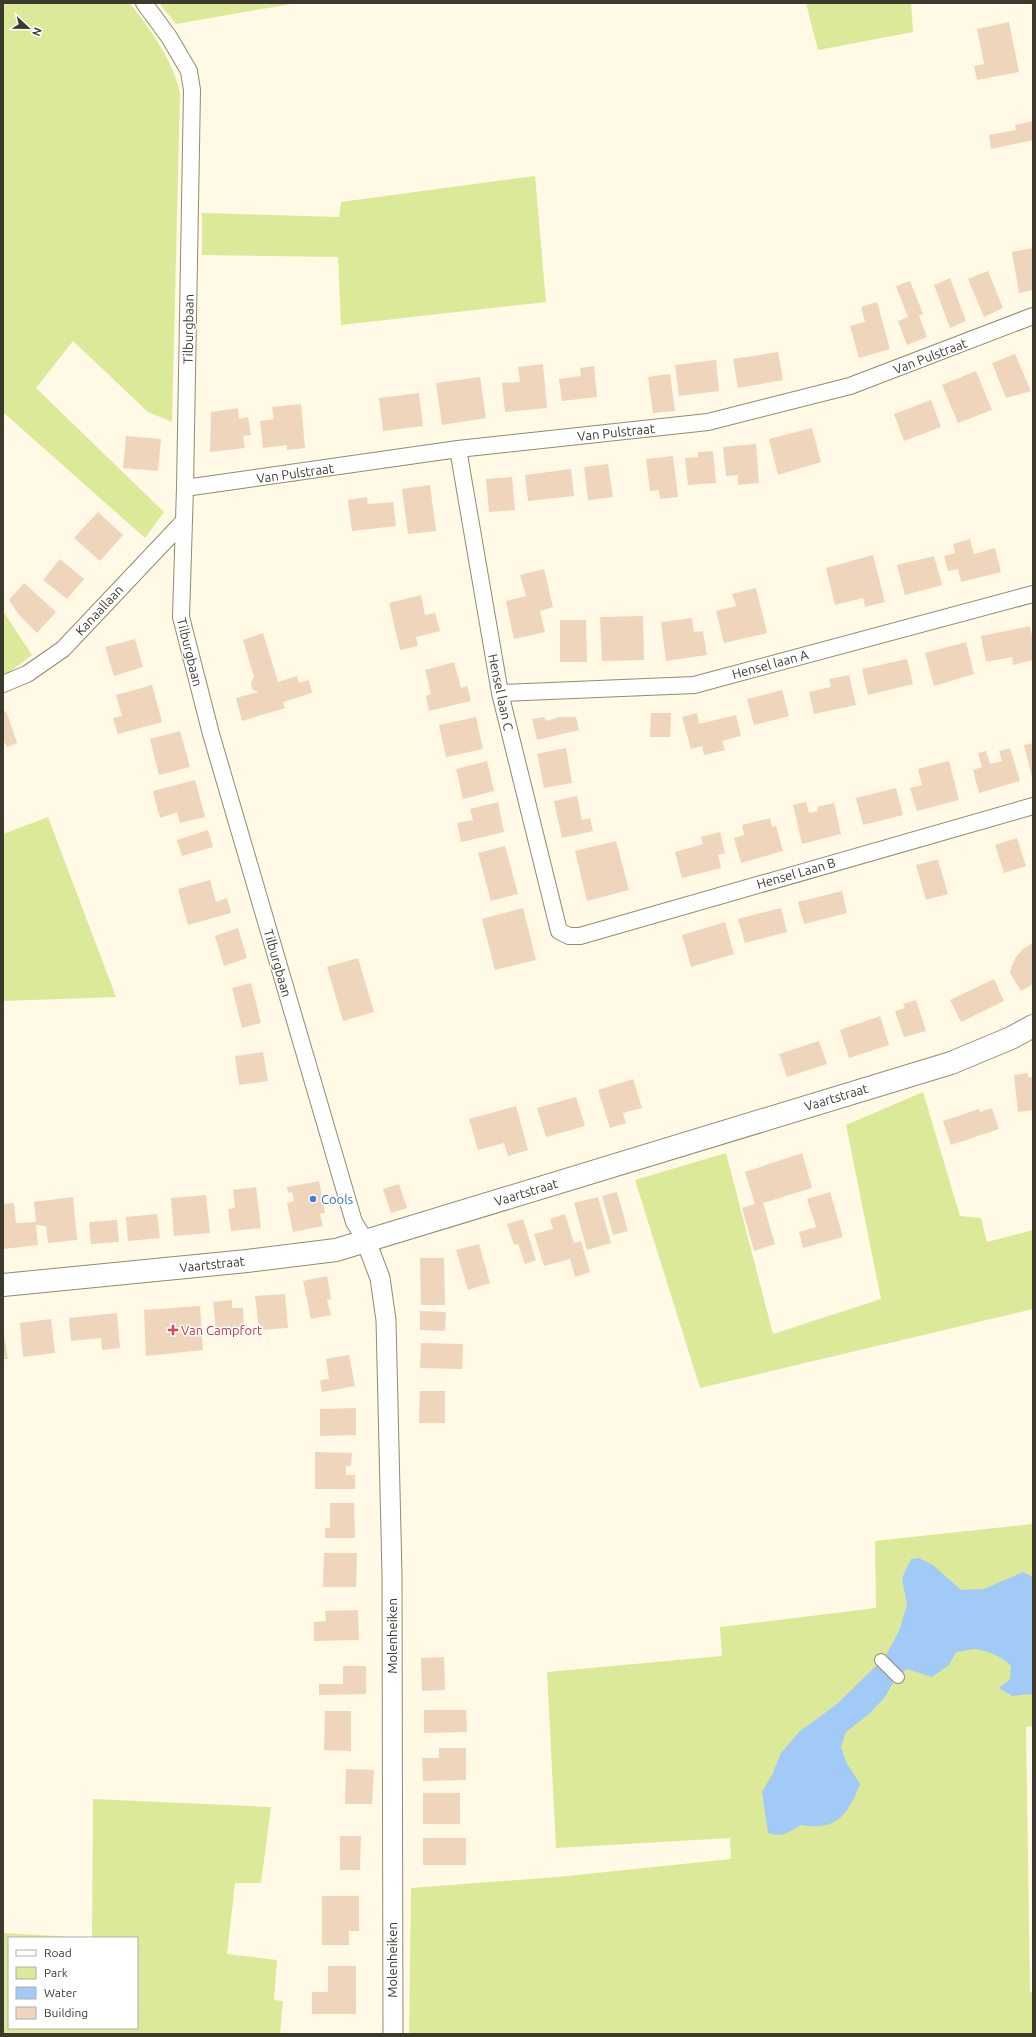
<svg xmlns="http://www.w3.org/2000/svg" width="1036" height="2037" font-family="Ubuntu,sans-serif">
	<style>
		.green { fill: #dce998; fill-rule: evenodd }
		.water { fill: #a2caf6 }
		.building { fill: #f0d5bd }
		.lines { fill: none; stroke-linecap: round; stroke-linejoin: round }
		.pedestrian-casing { stroke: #938b6d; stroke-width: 14 }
		.minor-casing { stroke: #938b6d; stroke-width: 18 }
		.tertiary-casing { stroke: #938b6d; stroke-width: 21 }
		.secondary-casing { stroke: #938b6d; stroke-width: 24 }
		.pedestrian { stroke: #fff; stroke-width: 12 }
		.minor { stroke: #fff; stroke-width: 16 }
		.tertiary { stroke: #fff; stroke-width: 19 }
		.secondary { stroke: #fff; stroke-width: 22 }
		.shop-dot { fill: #3f7fe0; stroke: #fff; stroke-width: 1.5 }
		.health-dot { fill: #e0444e; stroke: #fff; stroke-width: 1.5 }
		.labels { text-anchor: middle; stroke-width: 3; stroke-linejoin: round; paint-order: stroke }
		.street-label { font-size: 13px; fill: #3d392d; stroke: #fff }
		.shop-label { font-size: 13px; fill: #366cbe; stroke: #fff; text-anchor: start }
		.health-label { font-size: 13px; fill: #be3a42; stroke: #fff; text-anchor: start }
	</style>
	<rect width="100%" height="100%" fill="#fff9e6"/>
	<path class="green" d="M3,3H130C151,31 172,58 180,93L172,422L148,412L73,341L36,388L164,512L145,538L4,413L3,414Z
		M159,3H297L176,24Z
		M806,3H911L913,32L818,50Z
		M535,176L546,302L341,325L338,257L202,255V213L339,217L341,202Z
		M3,611L32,655L3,677Z
		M48,817L116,997L3,1001V834Z
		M923,1092L960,1216L981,1218L987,1242L1033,1230V1309L700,1388L635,1180L726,1153L773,1334L881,1299L846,1125Z
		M1033,1524V1726L1026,1727L1030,1992H1033V2034H409L411,1888L558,1877L731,1859L730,1838L556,1848L547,1672L722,1656L720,1627L876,1608L875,1541Z
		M93,1799L271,1807L261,1883H235L227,1954L277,1960L274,2000L283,2001L280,2034H3V1933L92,1938ZM9,1938H137V2028H9Z"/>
	<path class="water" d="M919,1558L933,1565L961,1590L984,1589L1023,1572L1033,1577V1694L1012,1696L999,1688L1010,1679L1011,1666C1003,1657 988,1651 976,1649C970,1649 962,1652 956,1652L949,1665L932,1677L907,1669L894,1681L885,1697L869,1714L846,1732L841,1747L846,1762L860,1784C848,1815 837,1831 801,1825C789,1832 782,1838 768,1833L762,1792L772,1775L781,1753L799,1732L837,1704L885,1657L899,1631L907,1605L902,1578L911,1559Z"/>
	<path class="building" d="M1009,22L1019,72L977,80L974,66L984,64L977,29Z
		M1033,121V140L991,149L989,135L1016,130L1015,125Z
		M1033,248V290L1019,293L1012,252Z
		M988,271L1003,308L984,317L968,279Z
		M950,278L966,321L950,328L934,285Z
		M910,281L923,314L919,316L927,337L907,345L898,321L908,317L896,286Z
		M877,302L890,349L859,358L850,326L865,322L861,307Z
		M778,352L783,380L738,388L733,359Z
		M1015,354L1031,391L1006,398L992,363Z
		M716,360L719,391L679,396L675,365Z
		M543,364L547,408L505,412L502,383L520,382L518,367Z
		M594,366L597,397L562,401L559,379L581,376L580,368Z
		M976,371L992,410L958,423L942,385Z
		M670,374L675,411L653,413L648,377Z
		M480,377L486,418L442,425L436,383Z
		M419,393L423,426L383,431L379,398Z
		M931,400L941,427L904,441L894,414Z
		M301,404L305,448L287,450V445L263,448L260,421L274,419L272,407Z
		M238,408L239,419L248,417L251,435L243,436L245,448L210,452L211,412Z
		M812,428L821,462L778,475L769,439Z
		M126,436L161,439L158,471L123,468Z
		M756,444L759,483L738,485V475L726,476L723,447Z
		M713,451L716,483L688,485L685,458L698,457V452Z
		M673,456L678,497L660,499L659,490L650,491L646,459Z
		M608,464L613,497L588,500L584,467Z
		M571,469L574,496L528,501L525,475Z
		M512,477L515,510L489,512L486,479Z
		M430,485L436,531L408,534L402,489Z
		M367,497L368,504L393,502L396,526L352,531L348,500Z
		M98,512L123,535L100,561L74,538Z
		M970,539L974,554L995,548L1001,572L961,582L958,569L948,571L944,556L955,553L953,544Z
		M873,555L885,602L865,607L863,598L835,605L826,568Z
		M934,556L942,585L905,595L897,565Z
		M60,559L84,579L67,599L43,580Z
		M544,569L553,607L540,611L545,632L514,639L506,601L526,596L520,575Z
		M24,583L56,612L37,633L19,615L9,600Z
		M756,588L767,633L724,643L716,611L736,606L732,594Z
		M421,595L425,615L435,613L440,631L416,637L418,646L400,650L389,603Z
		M643,616L644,660L602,661L600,617Z
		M692,618L694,632L703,631L707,655L666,661L661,622Z
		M560,620H586L587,662H560Z
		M1030,626L1033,641V660L1013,665L1012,657L986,662L981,636Z
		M263,633L278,682L297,676L299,683L309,680L312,693L283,702L285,708L242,721L236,698L258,692L252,689L251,682L254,677L243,640Z
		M135,639L143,667L114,676L105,647Z
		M966,642L974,674L934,686L925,653Z
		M907,659L913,684L868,695L862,669Z
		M454,662L461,688L467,686L471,701L429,711L426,696L431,694L425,670Z
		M849,675L856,705L814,714L809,692L831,687L829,679Z
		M152,685L162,722L118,734L113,718L122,716L116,695Z
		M782,690L789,716L754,725L747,699Z
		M6,711L17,743L7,747L5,743H3V712Z
		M651,713H671L670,737H650Z
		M697,713L699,724L736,715L741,736L722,741L725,750L704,755L702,746L691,749L682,717Z
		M476,717L483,749L446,757L439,725Z
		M544,717L546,721L559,717H576L579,730L537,740L532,719Z
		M180,731L190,767L159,775L150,739Z
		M1033,743V777H1032L1024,745Z
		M566,748L572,783L544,788L537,754Z
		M1010,748L1020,781L979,793L973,770L982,767L978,753L986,751L990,764L1002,761L999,751Z
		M487,761L494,791L463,799L456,769Z
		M949,761L959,800L917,811L910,788L922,785L918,769Z
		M195,780L205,817L180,823L177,812L160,818L153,791Z
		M896,788L903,815L863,825L856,798Z
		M577,796L582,820L590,818L593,831L562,838L554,801Z
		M498,802L504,832L461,842L457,823L473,820L470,809Z
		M806,802L809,813L818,811L817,807L834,803L841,834L802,844L793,805Z
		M770,818L772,827L776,826L783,851L741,863L734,838L744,835L742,825Z
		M208,830L213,847L182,856L177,840Z
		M720,832L725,853L718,855L721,868L682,878L675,852L703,844L701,837Z
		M1017,838L1026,866L1004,873L995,845Z
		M616,841L629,890L587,901L575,851Z
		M505,846L518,894L491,901L478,853Z
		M936,860H938L948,894L926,900L916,865Z
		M210,880L216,902L227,898L231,913L188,925L178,889Z
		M842,891L847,913L804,924L798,902Z
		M523,908L536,960L495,970L482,919Z
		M781,908L787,932L745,943L738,919Z
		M725,922L734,954L691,967L682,935Z
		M238,928L247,958L224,966L215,936Z
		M1033,943V984L1021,991L1010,973L1011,968L1016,957L1023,949Z
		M358,958L374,1012L343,1021L327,967Z
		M994,979L1004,1001L961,1022L950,1000Z
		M251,983L261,1023L242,1028L232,988Z
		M916,1000L926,1031L904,1037L895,1011L905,1008L903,1004Z
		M880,1016L889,1045L849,1058L840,1030Z
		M819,1041L827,1064L787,1077L779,1054Z
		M263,1052L268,1081L239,1085L235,1056Z
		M1028,1073V1077H1033V1110L1018,1112L1014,1075Z
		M633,1079L642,1108L623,1113L626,1123L610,1128L598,1090Z
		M576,1097L585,1126L546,1137L537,1108Z
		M516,1106L528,1150L508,1156L504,1143L478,1150L469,1119Z
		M992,1108L999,1129L951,1145L943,1121L979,1109L980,1112Z
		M802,1153L812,1188L763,1203L775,1244L754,1251L742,1208L755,1204L745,1172Z
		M319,1181L325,1213L320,1214L323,1226L293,1232L287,1203L294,1201L292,1192L288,1193L287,1187Z
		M399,1184L407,1208L391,1213L383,1189Z
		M256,1187L261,1228L231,1231L228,1209L235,1208L233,1190Z
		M617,1192L628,1231L613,1235L602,1196Z
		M830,1192L843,1237L803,1248L799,1232L816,1227L807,1199Z
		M206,1195L210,1233L174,1236L171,1198Z
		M73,1197L77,1240L48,1243L46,1226L36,1225L38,1245L3,1249V1204L14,1203L16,1223L36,1222L34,1202Z
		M598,1197L611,1243L587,1250L574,1203Z
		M157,1214L160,1238L128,1241L126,1217Z
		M565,1214L574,1243L581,1241L590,1272L575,1277L570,1259L544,1266L534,1234L553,1229L550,1219Z
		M523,1219L536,1260L525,1264L518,1244L514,1245L507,1224Z
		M117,1220L119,1242L91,1244L89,1222Z
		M479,1244L490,1283L468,1290L456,1250Z
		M420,1258H444L445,1305H421Z
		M327,1276L331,1299L327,1300L331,1315L311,1319L303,1281Z
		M285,1294L288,1328L259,1330L255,1296Z
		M232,1300V1308H243L244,1327L216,1330L213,1302Z
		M200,1306L203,1350L146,1356L144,1310Z
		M420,1311L446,1312L445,1331L420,1330Z
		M117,1313L120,1348L102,1350L101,1338L71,1341L69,1318Z
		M51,1319L55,1353L23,1357L20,1323Z
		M3,1330L8,1359H3Z
		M421,1343L463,1344L462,1369L420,1368Z
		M349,1355L355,1386L322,1392L320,1380L329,1379L326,1359Z
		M420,1391H445V1423H419Z
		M356,1408V1435L320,1436V1409Z
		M315,1452L352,1453L351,1466H346V1475H355V1489H315Z
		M330,1503H354L355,1538H325V1528H330Z
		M324,1553H357L356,1587H323Z
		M358,1610L359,1640L314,1641V1622L326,1621L325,1611Z
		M444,1657L445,1690L422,1691L421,1658Z
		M343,1666H366V1694L319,1695V1684H343Z
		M424,1710H466L467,1732L424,1733Z
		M325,1711H351V1751L324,1750Z
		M439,1748H466V1780L423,1781L422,1758H439Z
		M346,1769L374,1770L372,1804H345Z
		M423,1793H460V1824H423Z
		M340,1836H361L360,1870H340Z
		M423,1838H466V1865H423Z
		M322,1896H359V1931H349V1945H322Z
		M328,1966H356V2014H312V1992H328Z"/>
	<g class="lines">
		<g class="pedestrian-casing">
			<path id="pedestrian" d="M881,1660L898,1677"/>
		</g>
		<g class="minor-casing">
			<path id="minor" d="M144,3L169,37L189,71L192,90L185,488L181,617L211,734L354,1222L366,1241
				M458,449L500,693L559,931L569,936H580L1033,806
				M185,488L458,449L708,422L850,386L1033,316
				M3,684L27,674L63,649L184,521
				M500,693L694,685L1033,594"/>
		</g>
		<g class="tertiary-casing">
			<path id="tertiary" d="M366,1241L380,1278L386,1320L392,1575L393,2034"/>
		</g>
		<g class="secondary-casing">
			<path id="secondary" d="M3,1285L247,1261L336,1250L951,1063L1011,1038L1033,1026"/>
		</g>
		<use href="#pedestrian" class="pedestrian"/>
		<use href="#minor" class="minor"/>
		<use href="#tertiary" class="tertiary"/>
		<use href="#secondary" class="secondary"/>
	</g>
	<circle class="shop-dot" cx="313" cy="1199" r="4"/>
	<path class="health-dot" d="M171 1324h4v4h4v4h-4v4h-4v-4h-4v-4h4z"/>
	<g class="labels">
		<g class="street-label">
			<text transform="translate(188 329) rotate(-89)" y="5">Tilburgbaan</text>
			<text transform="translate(930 356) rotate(-21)" y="5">Van Pulstraat</text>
			<text transform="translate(616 432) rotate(-6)" y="5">Van Pulstraat</text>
			<text transform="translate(295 473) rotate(-8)" y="5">Van Pulstraat</text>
			<text transform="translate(99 610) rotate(-47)" y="5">Kanaallaan</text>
			<text transform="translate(190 652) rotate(76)" y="5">Tilburgbaan</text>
			<text transform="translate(770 664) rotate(-15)" y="5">Hensel laan A</text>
			<text transform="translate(501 692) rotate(78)" y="5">Hensel laan C</text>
			<text transform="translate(796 873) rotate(-16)" y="5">Hensel Laan B</text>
			<text transform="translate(278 963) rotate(74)" y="5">Tilburgbaan</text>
			<text transform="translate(836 1097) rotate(-17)" y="5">Vaartstraat</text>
			<text transform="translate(526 1192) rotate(-17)" y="5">Vaartstraat</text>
			<text transform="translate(212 1264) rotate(-6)" y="5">Vaartstraat</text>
			<text transform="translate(392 1636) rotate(-90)" y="5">Molenheiken</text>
			<text transform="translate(392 1960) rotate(-90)" y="5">Molenheiken</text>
		</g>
		<g class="shop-label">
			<text x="321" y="1204">Cools</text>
		</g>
		<g class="health-label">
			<text x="181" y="1335">Van Campfort</text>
		</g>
	</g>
	<rect width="1036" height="2037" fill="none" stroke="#3d392d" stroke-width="8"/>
	<rect x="8" y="1937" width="130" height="92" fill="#ffffff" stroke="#b1b0ab"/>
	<rect x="16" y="1950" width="20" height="6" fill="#ffffff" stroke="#b1b0ab"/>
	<text x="44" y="1957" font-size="12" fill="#3d392d">Road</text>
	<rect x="16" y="1967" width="20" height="12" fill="#dce998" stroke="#b1b0ab"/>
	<text x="44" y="1977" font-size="12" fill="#3d392d">Park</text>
	<rect x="16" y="1987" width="20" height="12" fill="#a2caf6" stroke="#b1b0ab"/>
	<text x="44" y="1997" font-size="12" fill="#3d392d">Water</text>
	<rect x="16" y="2007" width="20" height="12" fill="#f0d5bd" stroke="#b1b0ab"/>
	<text x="44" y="2017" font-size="12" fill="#3d392d">Building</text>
	<g transform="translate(28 28) rotate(112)" stroke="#ffffff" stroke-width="3" paint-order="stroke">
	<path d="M0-3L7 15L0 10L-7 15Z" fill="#3d392d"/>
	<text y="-6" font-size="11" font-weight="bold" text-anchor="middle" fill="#3d392d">N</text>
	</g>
</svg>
